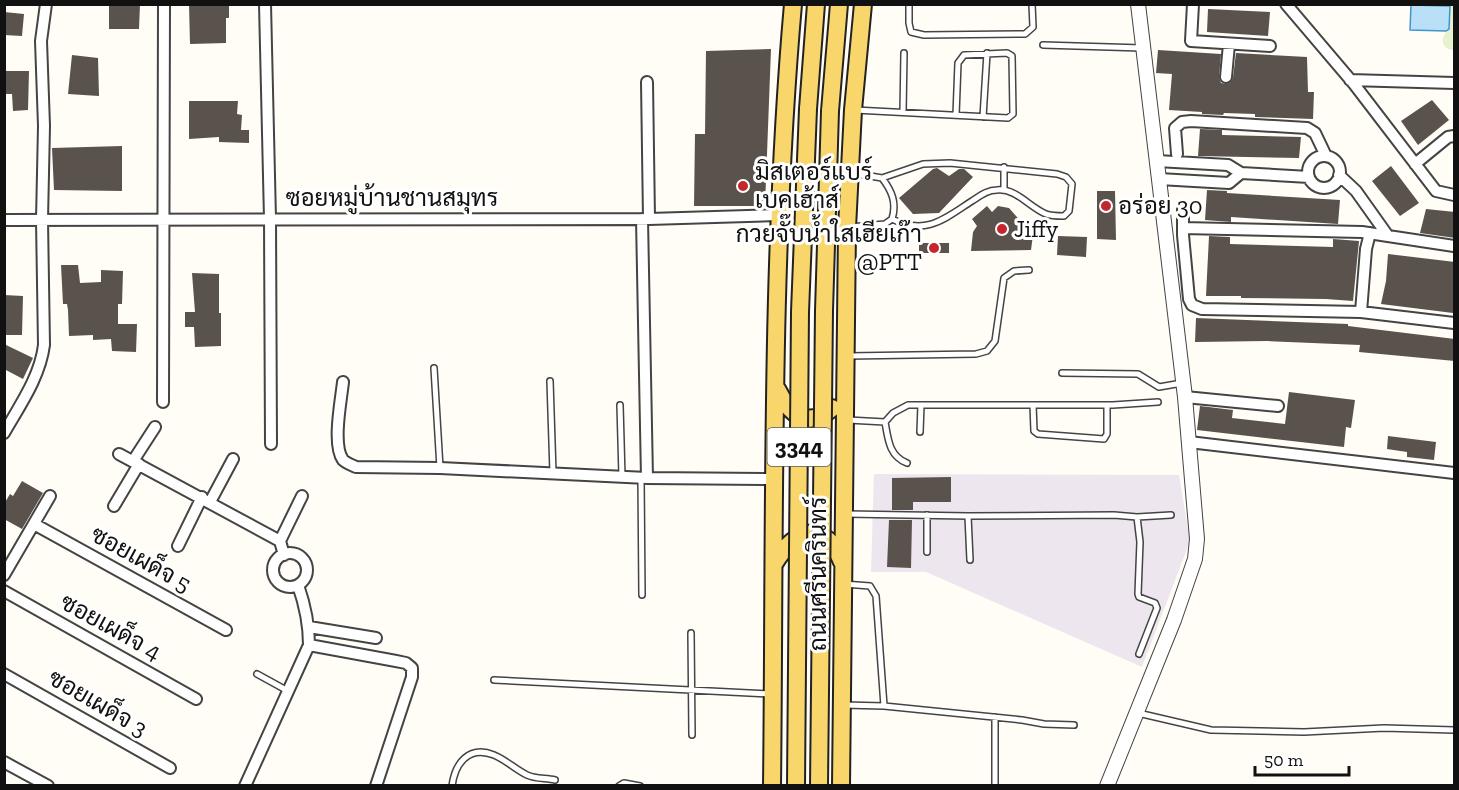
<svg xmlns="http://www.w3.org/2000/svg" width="1459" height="790" font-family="'Zilla Slab',Sarabun,serif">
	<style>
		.industrial { fill: #eee6ef }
		.pitch { fill: #e6f2cf }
		.water { fill: #b9e0f7; stroke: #3f96cf; stroke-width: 1.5 }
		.building { fill: #5a524d }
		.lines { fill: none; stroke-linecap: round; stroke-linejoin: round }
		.service-casing { stroke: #444; stroke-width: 8 }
		.minor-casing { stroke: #444; stroke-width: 14 }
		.tertiary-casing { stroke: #444; stroke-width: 16 }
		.primary-casing { stroke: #222; stroke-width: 20 }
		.service { stroke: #fff; stroke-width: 5 }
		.minor { stroke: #fff; stroke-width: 10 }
		.tertiary { stroke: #fff; stroke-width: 14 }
		.primary { stroke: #f9d66b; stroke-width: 16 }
		.primary-bridge-casing { stroke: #222; stroke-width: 20; stroke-linecap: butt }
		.primary-bridge { stroke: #f9d66b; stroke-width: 16 }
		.poi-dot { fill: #c4262e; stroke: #fff; stroke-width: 2 }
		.labels { text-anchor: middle; stroke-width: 6; stroke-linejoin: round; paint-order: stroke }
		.shield { fill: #fff; stroke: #585858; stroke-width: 1.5 }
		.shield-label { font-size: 22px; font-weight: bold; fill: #111 }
		.poi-label { font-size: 24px; fill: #111; stroke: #fff; text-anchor: start }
		.street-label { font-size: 24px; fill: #111; stroke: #fff }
	</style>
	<rect width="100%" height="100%" fill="#fffdf5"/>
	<path class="industrial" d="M874,474L1179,475L1190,541L1142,667L926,572H871Z"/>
	<path class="pitch" d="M1432,5H1454V50C1440,49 1440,37 1449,29Z"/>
	<path class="water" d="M1411,5L1450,6L1449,29L1446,31L1410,30Z"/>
	<path class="building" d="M109,4H140L139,29H109Z
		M189,4H229V18H226V43L190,44Z
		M1208,9L1270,12L1268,36L1207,32Z
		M4,12L24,14L22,36L4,35Z
		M771,49L765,206H694L695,134H705L706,51Z
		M1158,50L1221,54L1219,77L1221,83L1226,84L1230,83L1233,78L1236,53L1307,57L1308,92H1314L1313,119L1255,117V114L1224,113L1223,115L1202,114V112L1169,110L1172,74L1156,73Z
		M72,55L98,58L99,96L68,94Z
		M4,71H29L28,110L13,111L12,94H4Z
		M1432,100L1449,120L1418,145L1401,121Z
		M189,101H238L237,114L242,115L241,130H249V143L219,142V137L189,139Z
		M1200,129L1222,130V135L1301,137L1299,158L1198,156Z
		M122,146V191L54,190L52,148Z
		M1391,166L1419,203L1400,216L1372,181Z
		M937,168L949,176L959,169H964L973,177L939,213L913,214L899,198L933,169Z
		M1207,190L1227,191V193L1340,200L1338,224L1231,217V222L1205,220Z
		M1097,191H1115L1116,240L1097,239Z
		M987,206L992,212L998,206L1009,208L1033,235L1031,250L971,251L973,232L977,226L972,219Z
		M1426,209L1455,212V238L1420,233Z
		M1058,236L1087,237L1086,257L1057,255Z
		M1209,236L1230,237V244L1333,247V239L1359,241L1353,301L1326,299L1241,298V296H1206Z
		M919,243H949V253H919Z
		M1388,254L1455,262L1453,313L1381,304L1386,281Z
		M61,265H78L80,283L101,282V270L123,271L122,304H118V324H137L136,352L112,351L111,339L93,340V335L69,336L68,310L67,304H63Z
		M192,273L219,274V313H221V346L195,347L194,327H185V312H195Z
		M4,295L23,296L22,335H4Z
		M1196,318L1348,324V326L1455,339V361L1359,352L1360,345L1267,341L1195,342Z
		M4,344L33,358L23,379L4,369Z
		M1289,392L1355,400L1351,428L1346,427L1344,447L1197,430L1200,406L1233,410L1232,418L1285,424Z
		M1388,436L1436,442L1434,460L1407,457V452L1387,449Z
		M951,477V502H913V510H892V478Z
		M22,481L43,493L22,529L4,519V504L10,494L13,496Z
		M889,520H912L911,568L887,567Z"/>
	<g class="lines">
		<g class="service-casing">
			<path id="service" d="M909,4V23L911,32L924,35L1025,34L1033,27L1032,4
				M1043,45L1142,48
				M855,110L1008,118L1013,114L1012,56L1007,53L964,55L958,63L956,115
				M903,112L904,53
				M983,117L987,53
				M882,178L923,164L950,163L1057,174L1066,177L1072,184L1069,211L1064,216C1058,216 1051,216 1046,214C1029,207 1016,188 997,190C987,190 980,196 972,201C944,219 926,236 892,219
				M1004,190V167
				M849,227L885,224L892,219C897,203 892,191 882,178L853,173
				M849,356L976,354L987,351L995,341L1004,278L1014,271L1029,270
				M434,368L440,468
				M1062,373L1138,374L1159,387L1182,383
				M550,381L553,473
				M620,405L622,477
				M1033,405L1034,431L1038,434L1104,439L1107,434V405
				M848,420L885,422L893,413L908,405H1113L1158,402
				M885,422C888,439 889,456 907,463
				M920,432L921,405
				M641,478L642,595
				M847,514L968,516L1114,515L1137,517L1140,542L1138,594L1139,597L1155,603L1157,608L1139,654
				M968,516L970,560
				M1137,517L1171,515
				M927,552V515
				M691,633L692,735
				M257,674L288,691
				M494,680L771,694
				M843,705L884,706L876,596L870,586L844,584
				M884,706L1022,720L1044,724L1074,725
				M1138,713L1211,730L1304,732L1384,728L1454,730
				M995,717V786
				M452,786C455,763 469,745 494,755C506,760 515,769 527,775C535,779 546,778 555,780
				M619,786L624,783L640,786"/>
		</g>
		<g class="minor-casing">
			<path id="minor" d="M265,4L270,219L271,444
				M1193,4L1191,41L1270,46
				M1286,4L1354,84L1436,191L1454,195
				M1226,77L1229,44
				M1350,80L1454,83
				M647,82L649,219
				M1177,154L1175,128L1182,122L1191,121L1307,128L1315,133L1326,156
				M1308 172a16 16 0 1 1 32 0a16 16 0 1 1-32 0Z
				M1157,161L1228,165L1241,173L1309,177
				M1415,164L1448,137L1454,136
				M1339,175L1356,191L1388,236L1454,246
				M1159,179L1229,183L1241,173
				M1183,209V235L1189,299L1192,305L1202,309L1361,312L1454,323
				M642,219L647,478
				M4,220L649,219L779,215
				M1183,228L1362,232L1388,236
				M1361,312L1366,249L1370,233
				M343,382C341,401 332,445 343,460C346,463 352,465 356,467L440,468L647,478L775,479
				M1185,397L1278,406
				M163,402L164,4
				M4,433C20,405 40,377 44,345L42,220L44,126L41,41L46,4
				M1189,442L1454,473
				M119,454L280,541L284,555
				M133,461L155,427
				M210,502L233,459
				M114,506L139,464
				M34,524L226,630
				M280,541L302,496
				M178,546L202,497
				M273 570a17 17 0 1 1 34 0a17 17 0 1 1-34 0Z
				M4,575L50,496
				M298,585C305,605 309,623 309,645
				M4,591L196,699
				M309,627L376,638
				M4,674L170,768
				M4,762L48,786
				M245,786L309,645L396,661L406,663L412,668V677L376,786"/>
		</g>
		<g class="tertiary-casing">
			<path id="tertiary" d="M1107,786L1174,620L1195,559L1197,539L1185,397L1138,4"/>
		</g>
		<g class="primary-casing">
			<path id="primary" d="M808,109L816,4
				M830,111L839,4
				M777,389C789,413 807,431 832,408
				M774,564C795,529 824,519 842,562
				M772,786C775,525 770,264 793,4
				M841,786L847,228L853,110L863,4"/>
		</g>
		<use href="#service" class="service"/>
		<use href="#minor" class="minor"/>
		<use href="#tertiary" class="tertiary"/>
		<use href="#primary" class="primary"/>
		<g class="primary-bridge-casing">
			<path id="primary-bridge" d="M796,786L800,312L808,109
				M819,786L824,311L830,111"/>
		</g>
		<use href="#primary-bridge" class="primary-bridge"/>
	</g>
	<g class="poi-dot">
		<circle cx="743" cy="186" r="6"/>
		<circle cx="1106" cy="206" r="6"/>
		<circle cx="1002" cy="229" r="6"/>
		<circle cx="934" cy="248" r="6"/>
	</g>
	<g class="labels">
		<rect class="shield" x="767.5" y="428" width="63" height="38" rx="4.5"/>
		<g class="shield-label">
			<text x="799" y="455">3344</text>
		</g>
		<g class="poi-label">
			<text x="755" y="180">มิสเตอร์แบร์<tspan x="755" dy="28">เบคเฮ้าส์</tspan></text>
			<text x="1118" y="214">อร่อย 30</text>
			<text x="1014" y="237">Jiffy</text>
			<text x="922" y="242" text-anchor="end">กวยจั๊บน้ำใสเฮียเก๊า<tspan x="922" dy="28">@PTT</tspan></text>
		</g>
		<g class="street-label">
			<text x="392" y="206">ซอยหมู่บ้านชานสมุทร</text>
			<text transform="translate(141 559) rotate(29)" y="8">ซอยเผด็จ 5</text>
			<text transform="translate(818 574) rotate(-90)" y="8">ถนนศรีนครินทร์</text>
			<text transform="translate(111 627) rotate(29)" y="8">ซอยเผด็จ 4</text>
			<text transform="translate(98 703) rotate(30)" y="8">ซอยเผด็จ 3</text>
		</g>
	</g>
	<rect width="1459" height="790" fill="none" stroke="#111111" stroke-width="12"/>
	<path d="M1255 766v9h94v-9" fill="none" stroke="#111111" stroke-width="3"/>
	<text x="1264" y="766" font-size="18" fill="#111111" stroke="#ffffff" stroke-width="4.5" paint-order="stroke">50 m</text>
</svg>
